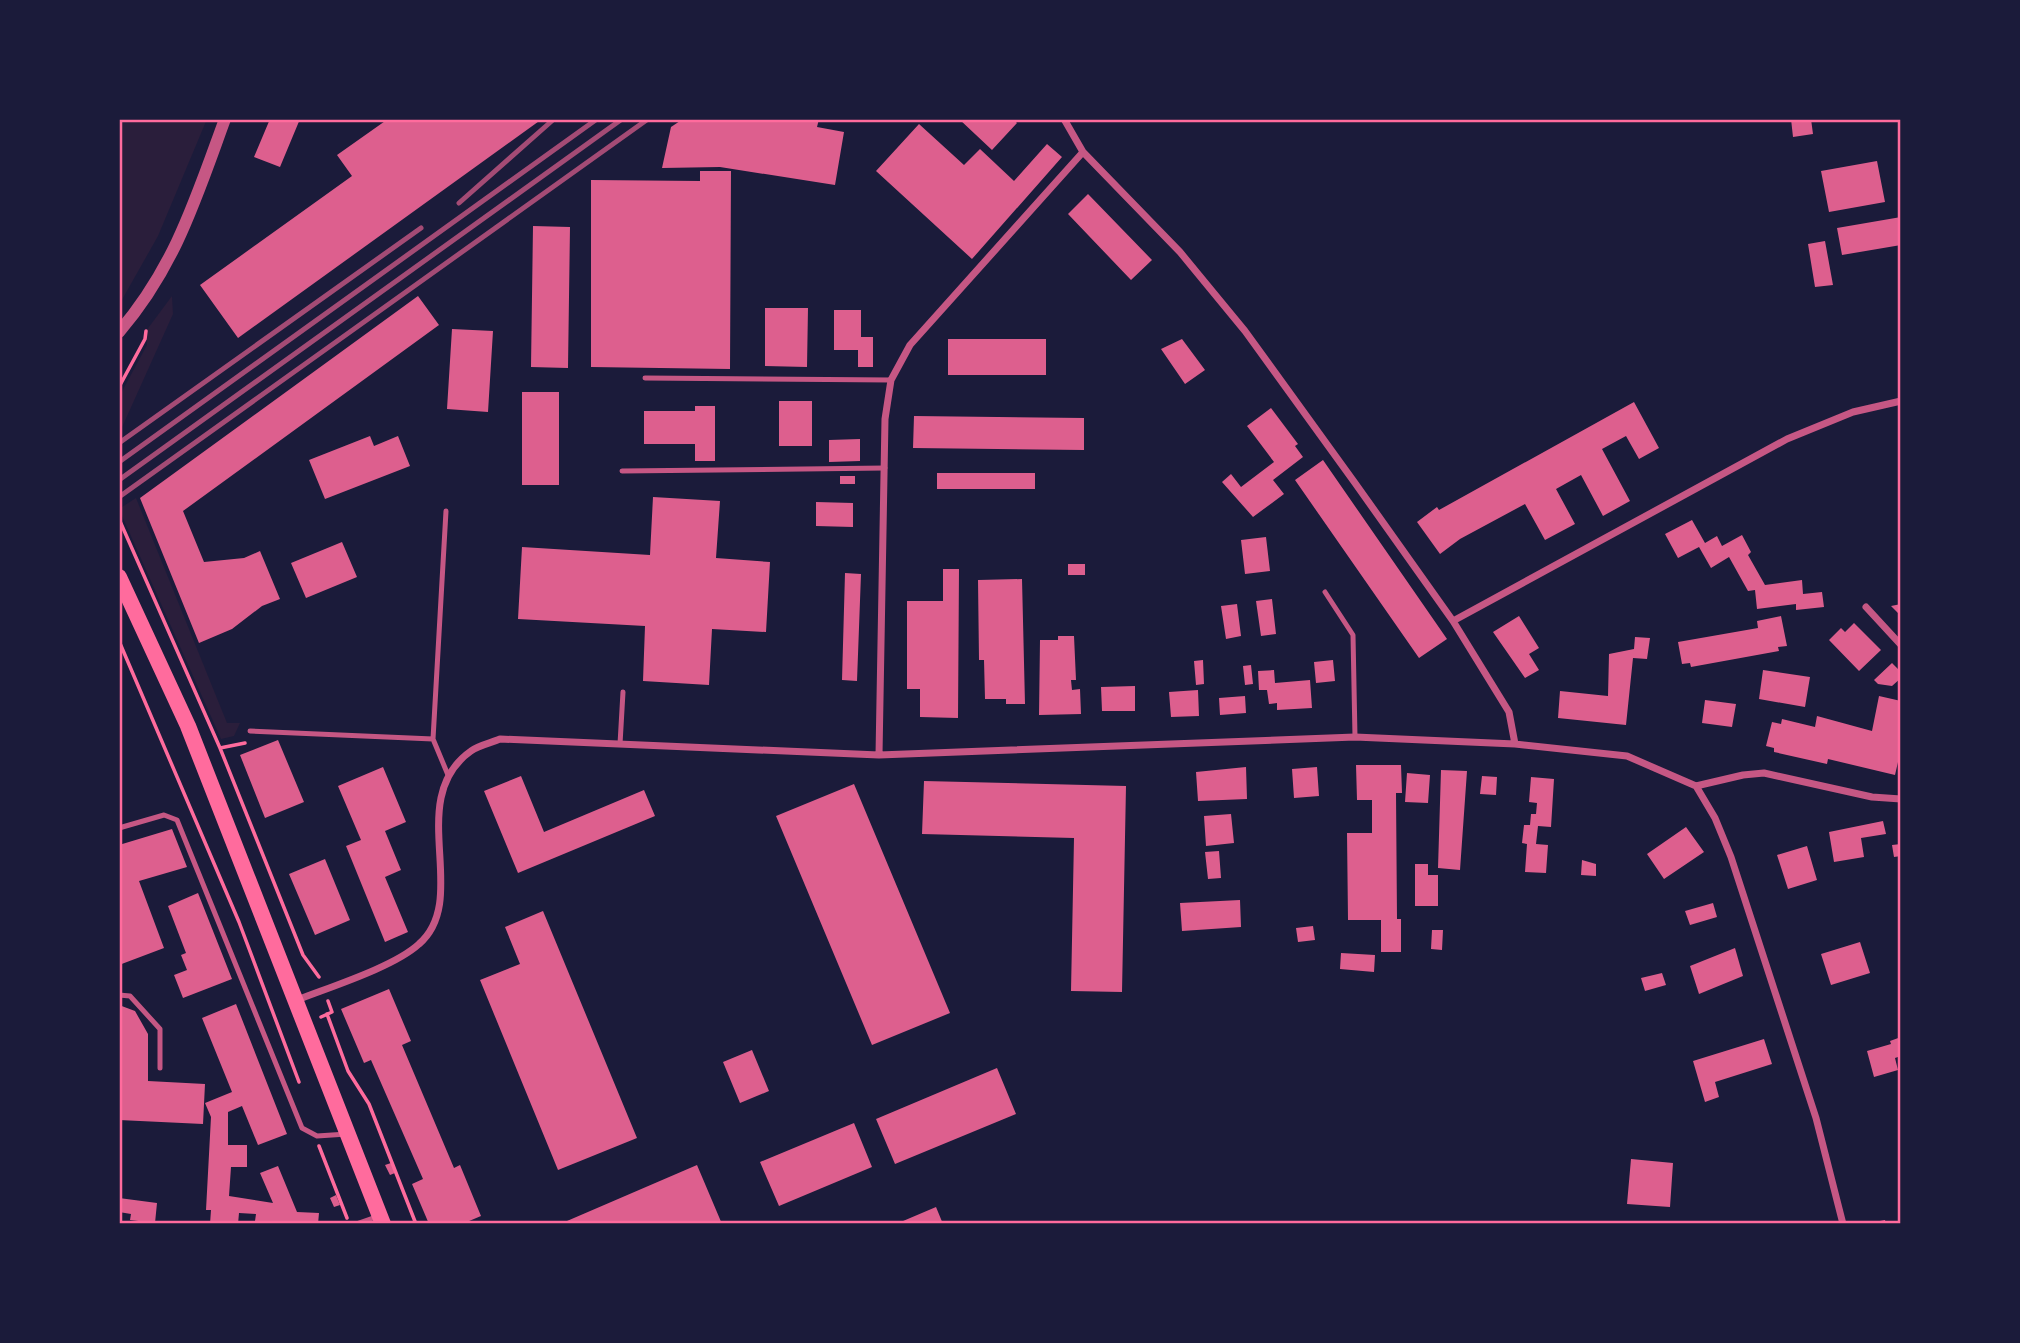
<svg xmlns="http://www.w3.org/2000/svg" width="2020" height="1343" font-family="'Source Serif 4',serif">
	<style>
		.green { fill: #2a1e3b }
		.building { fill: #dd5f8e }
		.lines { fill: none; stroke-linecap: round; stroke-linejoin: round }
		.path { stroke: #ff6b9d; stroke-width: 3.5 }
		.service { stroke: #c65784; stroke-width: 5 }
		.minor { stroke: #c65784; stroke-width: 7 }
		.tertiary { stroke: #c65784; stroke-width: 12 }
		.primary { stroke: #ff6b9d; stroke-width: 16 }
		.rail { stroke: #a44b75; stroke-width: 5 }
		.neatline { fill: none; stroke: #ff6b9d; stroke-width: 2.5 }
	</style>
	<rect width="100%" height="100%" fill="#1b1b3a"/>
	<path class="green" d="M119,119H207L158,236L119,305Z
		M172,296L173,314L119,434V397L147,345L146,331Z
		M136,498L227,723H240L234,736L221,739L119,509Z"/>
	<path class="building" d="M270,119H300L280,167L254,157Z
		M388,119H542L238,338L200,285L352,176L337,155Z
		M683,119H819L817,127L844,132L835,185L720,167L662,168L671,127Z
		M959,119H1013L1017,123L992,150Z
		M1791,119H1811L1813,134L1793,137Z
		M919,124L964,165L980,149L1014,181L1047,144L1062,157L972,259L876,171Z
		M1877,161L1885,202L1829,212L1821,171Z
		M700,171H731L730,369L591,367V180L700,181Z
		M1088,194L1152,260L1131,280L1068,214Z
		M1901,217V245L1842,255L1837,228Z
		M533,226L570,227L568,368L531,367Z
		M1825,241L1833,285L1815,287L1808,244Z
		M418,296L439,325L183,511L204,562L244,558L260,551L280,599L262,606L232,629L199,643L140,498Z
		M765,308H808L807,367L765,366Z
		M834,310H861V337H873V367H858V350H834Z
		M452,329L493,331L488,412L447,409Z
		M948,339H1046V375H948Z
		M1182,339L1205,370L1185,384L1161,349Z
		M522,392H559V485H522Z
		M779,401H812V446H779Z
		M1634,402L1659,448L1639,459L1626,436L1602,449L1630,501L1603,516L1581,475L1556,489L1575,524L1545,540L1525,504L1460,539L1440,554L1417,522L1437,507L1439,510Z
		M695,406H715V461H695V444H644V411H695Z
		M1271,408L1298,444L1295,446L1303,457L1273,480L1284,494L1253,517L1222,482L1231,474L1241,487L1274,462L1247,426Z
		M914,416L1084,418V450L913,448Z
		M370,436L374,446L398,436L410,466L325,499L309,460Z
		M860,439V461L829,462V440Z
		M1323,460L1447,639L1419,658L1295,480Z
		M937,473H1035V489H937Z
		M840,476H855V484H840Z
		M653,497L720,501L716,558L770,562L766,632L712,629L709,685L643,681L645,626L518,619L522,547L650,555Z
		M816,502L853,503V527L816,526Z
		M1692,520L1705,543L1717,536L1722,546L1742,535L1751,552L1748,555L1765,585L1802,580L1803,594L1822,592L1824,607L1796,610V604L1757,609L1755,590L1748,591L1729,557L1711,568L1699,547L1678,558L1665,534Z
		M1266,537L1270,571L1245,574L1241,540Z
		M342,542L357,577L306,598L291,563Z
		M1068,564H1085V575H1068Z
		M943,569H959L958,718L920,717V689H907V601H943Z
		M845,573L861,574L857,681L842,680Z
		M1022,579L1025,704H1006V699H985L984,660H979L978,580Z
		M1272,599L1276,634L1261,636L1256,601Z
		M1237,604L1241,636L1226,639L1221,606Z
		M1901,604V616L1891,606Z
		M1519,616L1539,648L1529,654L1539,670L1525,678L1493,632Z
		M1781,616L1787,646L1778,647L1779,651L1691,667L1690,663L1682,664L1678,642L1758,628L1757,621Z
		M1854,623L1881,650L1859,671L1829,640L1841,628L1845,632Z
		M1058,636H1074L1076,680H1071L1072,690L1080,689L1081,714L1039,715L1040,640H1058Z
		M1635,637L1650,638L1647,659L1633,658L1626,725L1558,718L1560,691L1608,696L1609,654L1634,649Z
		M1203,660L1204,684L1196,685L1194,661Z
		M1333,660L1335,681L1316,683L1314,662Z
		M1892,663L1901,672V678L1892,686L1878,684L1874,680Z
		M1251,665L1253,684L1245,685L1243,666Z
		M1274,670L1275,683L1310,680L1312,708L1277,710V703L1269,704L1267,690H1259L1258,671Z
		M1763,670L1810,677L1805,707L1759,699Z
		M1135,686V711H1102L1101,687Z
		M1198,690L1199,716L1171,717L1169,692Z
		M1245,696L1246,713L1220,715L1219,698Z
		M1879,696L1901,701V749L1895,775L1828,759L1827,764L1774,752V748L1766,746L1772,722L1781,724L1782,719L1815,727L1817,716L1872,731Z
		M1705,700L1736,704L1732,727L1702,723Z
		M278,740L304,802L265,818L240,755Z
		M1356,765H1401L1402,793H1396L1397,919H1401V952H1381V920H1348L1347,833H1372V800H1357Z
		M383,767L406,822L385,831L401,870L385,877L408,932L385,942L346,846L361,840L338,786Z
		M1246,767L1247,799L1198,801L1196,772Z
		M1317,767L1319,796L1294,798L1292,769Z
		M1441,770L1467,771L1460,870L1438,868Z
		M1407,773L1430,775L1428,803L1405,802Z
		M521,776L544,832L644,790L655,816L518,873L484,791Z
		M1482,776L1497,777L1496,795L1480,794Z
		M1531,777L1554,779L1551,827L1538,826L1536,844L1548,845L1546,873L1525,872L1527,844L1522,843L1524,825H1530L1531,814H1536L1537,803L1529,802Z
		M924,781L1126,786L1122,992L1071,991L1074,838L922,834Z
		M854,784L950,1013L872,1045L776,816Z
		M1231,814L1234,843L1206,846L1204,816Z
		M1883,821L1886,834L1861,838L1864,857L1834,862L1829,832Z
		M1686,827L1704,852L1664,879L1647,854Z
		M172,829L187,867L139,881L164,948L119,965V845Z
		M1901,844V856L1894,857L1892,845Z
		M1807,846L1817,880L1788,889L1777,855Z
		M1219,851L1221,878L1208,879L1205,852Z
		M325,859L350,920L315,935L289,874Z
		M1582,860L1596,864V876L1581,875Z
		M1415,864H1428V875H1438V906H1415Z
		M198,893L232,979L183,998L174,975L187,970L181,955L186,953L168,906Z
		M1240,900L1241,927L1182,931L1180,903Z
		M1713,903L1717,917L1690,925L1685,911Z
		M543,911L637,1138L558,1170L480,980L520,964L505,927Z
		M1313,926L1315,940L1298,942L1296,928Z
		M1432,930H1443L1442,950L1431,949Z
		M1860,942L1870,973L1831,985L1821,954Z
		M1735,948L1743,976L1699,994L1690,966Z
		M1341,953L1375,955L1374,972L1340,969Z
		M1662,973L1666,985L1645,991L1641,978Z
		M389,989L411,1041L402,1045L454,1168L460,1165L481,1216L462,1224H429L412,1184L423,1179L371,1060L364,1063L341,1009Z
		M236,1004L287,1134L258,1145L242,1106L228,1112V1145H247V1167H231L229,1196L273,1203L260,1173L278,1166L297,1212L319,1213L318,1224L255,1221L256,1214L239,1213L238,1224H210L211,1210H206L211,1117L205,1103L232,1092L202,1018Z
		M119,1005L135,1011L148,1034V1081L205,1084L203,1124L119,1120Z
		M1901,1037V1056L1895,1058L1898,1070L1874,1077L1867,1051L1891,1044L1890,1041Z
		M1764,1039L1772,1064L1715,1082L1719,1097L1705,1102L1693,1061Z
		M752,1050L769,1091L740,1103L723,1062Z
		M997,1068L1016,1114L895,1164L876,1119Z
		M854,1123L872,1167L779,1206L760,1162Z
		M1631,1159L1673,1163L1670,1207L1627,1204Z
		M391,1163L395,1173L390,1175L385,1165Z
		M697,1165L722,1224H560Z
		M336,1195L340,1205L334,1207L330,1198Z
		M119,1198L157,1203L155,1223L130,1220L131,1214L119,1212Z
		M936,1207L943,1224H896Z
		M1885,1220L1886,1224H1869V1223Z"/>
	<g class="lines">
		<path class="path" d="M119,387L145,339L146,331
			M119,519L220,748L303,955L319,977
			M119,641L239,922L299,1082
			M220,748L245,743
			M327,1014L348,1071L369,1104L416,1224
			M321,1017L332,1012L328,1001
			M319,1146L347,1218"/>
		<path class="service" d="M645,378L891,380
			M622,471L885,468
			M446,511L433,739L448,775
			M1325,592L1353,635L1355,737
			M250,731L433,739
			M620,744L623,692
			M119,828L164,815L177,820L302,1128L317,1136L347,1134
			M119,995L130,996L160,1029V1068
			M356,1224L379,1216"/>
		<path class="minor" d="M1064,119L1083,152L1180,252L1245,331L1355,483L1453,621L1509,712L1515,744
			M1866,607L1901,645
			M1453,621L1787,439L1853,412L1901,401
			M879,755L885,419L891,380L910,345L1083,152
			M1696,786L1715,818L1731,857L1816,1118L1843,1224
			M297,1000C330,987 394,967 419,944C472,898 403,799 471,751C479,745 491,743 500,739L879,755L1355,737L1515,744L1627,756L1696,786L1743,775L1764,773L1872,797L1901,799"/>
		<path class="tertiary" d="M119,332C175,267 196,198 225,119"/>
		<path class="primary" d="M119,577L188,726L383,1224"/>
		<path class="rail" d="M459,203L554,119
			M119,443L421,228
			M119,462L597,119
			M119,480L622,119
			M119,497L648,119"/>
	</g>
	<rect width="2020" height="1343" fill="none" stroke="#1b1b3a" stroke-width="242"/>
	<rect x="121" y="121" width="1778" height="1101" class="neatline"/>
</svg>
